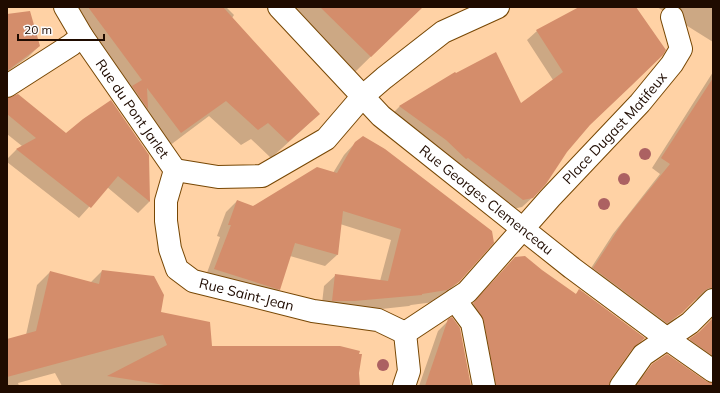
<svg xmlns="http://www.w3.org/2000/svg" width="720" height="393" font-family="Mulish,sans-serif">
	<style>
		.shadow { fill: #0003 }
		.building { fill: #d48d6b }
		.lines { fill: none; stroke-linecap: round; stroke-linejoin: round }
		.minor-casing { stroke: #774704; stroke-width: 24 }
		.minor { stroke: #fff; stroke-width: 22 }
		.tree { fill: #ac6162 }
		.labels { text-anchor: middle; stroke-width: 4; stroke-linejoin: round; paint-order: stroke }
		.street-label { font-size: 14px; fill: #1f0b00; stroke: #fcfcfc }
	</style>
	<rect width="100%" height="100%" fill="#ffd2a5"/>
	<path class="shadow" d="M58,7H226L234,15L232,18L318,114L302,130L271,158L251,139L241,145L209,116L165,149Z
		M290,7H419L403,25L355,72Z
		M583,7H635L586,128L566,152L533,197L522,207L513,209L390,116L400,106L455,74L520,105L553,80L527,40L537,31Z
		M657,7H713V42Z
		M7,15L39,46L28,57L7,72Z
		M713,72V304L705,298H699L693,301L670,323L656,333L584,279L613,234L660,174L652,168Z
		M7,99L66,134L148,155L149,202L138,213L107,187L79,218L7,162V159L16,150L22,146L7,134Z
		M355,143L458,282L446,294L434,302L411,305L409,306L372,310L321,312L324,286L336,275L380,281L391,240L340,224L337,255L325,266L290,256L279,289L268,301L204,281L220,237L217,236L226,212L237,201L253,207L333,173L344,155Z
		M515,258L541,271L575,295L580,290L644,338L628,353L610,379L608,386H485L463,314Z
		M102,271L160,313L211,347L357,386H62L55,373L18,383L19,386H7V340L26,335L37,285L50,272L90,283Z
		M713,318V374L680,350L690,340L699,333Z
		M449,320L470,386H419L438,331Z
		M653,365L713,384V386H634L642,376Z"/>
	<path class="building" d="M88,7H223L320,114L288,142L268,123L258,130L226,101L181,133L147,88L148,109L132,86L142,80Z
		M320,7H423L371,57Z
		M579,7H636L666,50L663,55L631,86L590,125L567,152L546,184L533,198L523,200L468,158L466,159L446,140L399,106L455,72L456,73L496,52L521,103L563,72L536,30Z
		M30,11L40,46L7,71V14Z
		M713,78V288H709L704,291L682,313L667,323L593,268L623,222L670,164L661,158Z
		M18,94L66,133L83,119L111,100L149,155L150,202L118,176L91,208L16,149L36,138L7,114V98Z
		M363,136L385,149L492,231L494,243L459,282L447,290L422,294V295L354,301H332L335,274L388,281L401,229L343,211L338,255L295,243L280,290L214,269L231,225H228L237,200L253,206L317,167L337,173L355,142Z
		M525,256L542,270L576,294L579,289L645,338L633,348L611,379L609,386H496L484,321L473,303L515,257Z
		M102,270L154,276L164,295L161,312L210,322L212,346H340L360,351L359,354H362L359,373L360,386H171L107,376L167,345L163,335L7,377V339L36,331L50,271L99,284Z
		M452,317L460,328L471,386H425L448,319Z
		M713,318V356L689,339L699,332Z
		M667,354L706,381L713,383V386H636L652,364Z"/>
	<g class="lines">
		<g class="minor-casing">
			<g id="minor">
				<path id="s1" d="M65,7L82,36L175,170"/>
				<path id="s2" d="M279,7L381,116L572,268L666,338L713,371"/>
				<path d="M7,86L71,45L82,36"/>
				<path id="s3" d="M175,170L166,201V221L170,249L177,269L193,281L313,311L378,320L405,333L467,292L550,198L640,103L672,64L681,49L672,17"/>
				<path d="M175,170L218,177L262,176L326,139L362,97L384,78L443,32L498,7"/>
				<path d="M455,300L472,323L484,386"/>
				<path d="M404,386L409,371L405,333"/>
				<path d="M621,386L643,355L690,323L713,300"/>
			</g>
		</g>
		<use href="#minor" class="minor"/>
	</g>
	<g class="tree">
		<circle cx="645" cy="154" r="6"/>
		<circle cx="624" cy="179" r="6"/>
		<circle cx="604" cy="204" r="6"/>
		<circle cx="383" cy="365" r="6"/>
	</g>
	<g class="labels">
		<g class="street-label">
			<text dy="5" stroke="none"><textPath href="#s1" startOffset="122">Rue du Pont Jarlet</textPath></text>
			<text dy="5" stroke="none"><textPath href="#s3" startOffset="636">Place Dugast Matifeux</textPath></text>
			<text dy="5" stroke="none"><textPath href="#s2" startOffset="284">Rue Georges Clemenceau</textPath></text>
			<text dy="5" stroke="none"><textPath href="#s3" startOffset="177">Rue Saint-Jean</textPath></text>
		</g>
	</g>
	<rect width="720" height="393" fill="none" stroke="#1f0b00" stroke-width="16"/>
	<path d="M18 34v6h86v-6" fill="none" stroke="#1f0b00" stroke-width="2"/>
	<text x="24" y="34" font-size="12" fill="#1f0b00" stroke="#fcfcfc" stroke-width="3" paint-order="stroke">20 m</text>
</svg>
